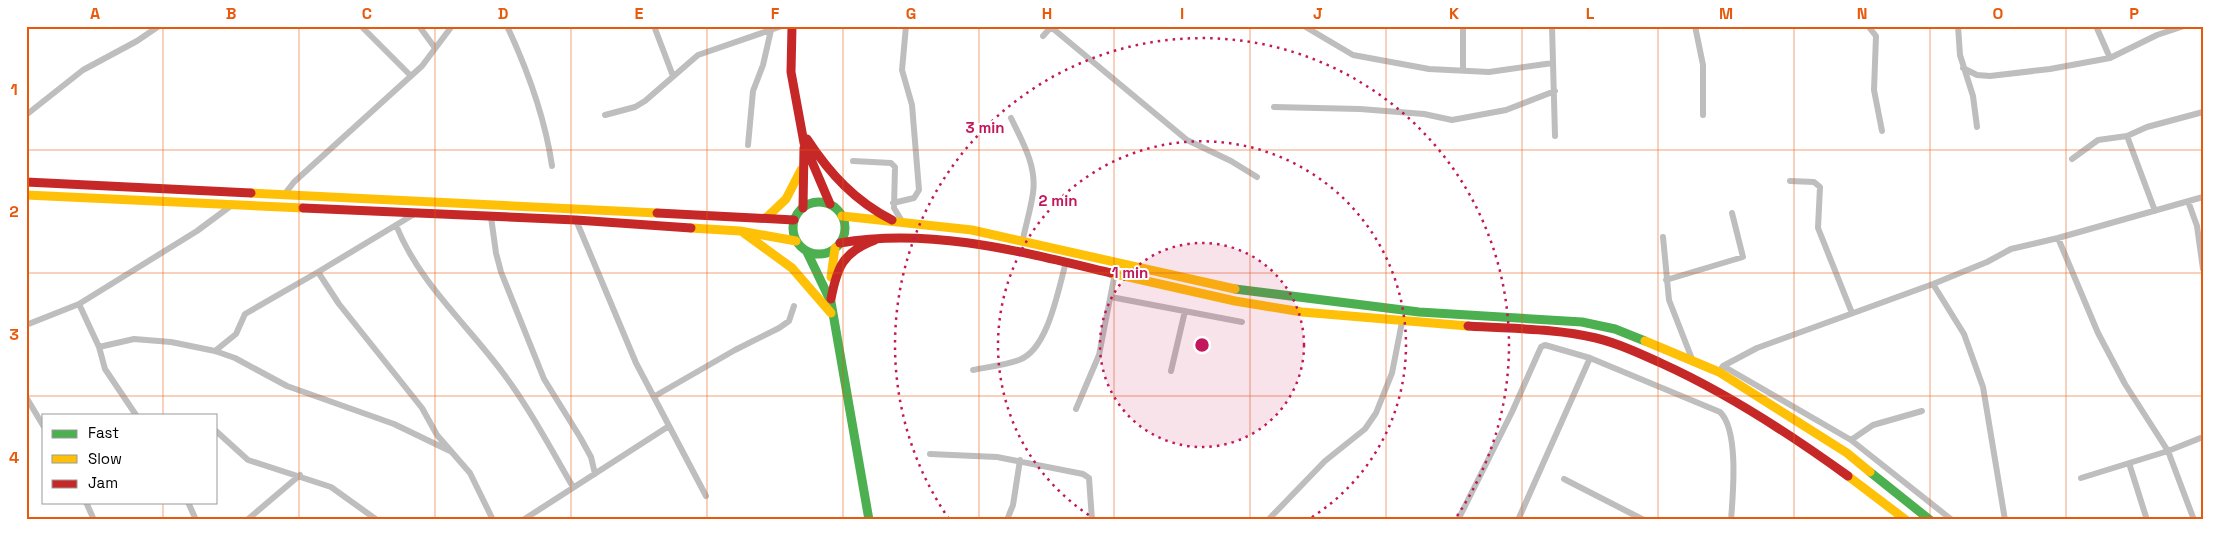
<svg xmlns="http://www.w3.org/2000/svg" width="2229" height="546" font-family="'Space Grotesk',sans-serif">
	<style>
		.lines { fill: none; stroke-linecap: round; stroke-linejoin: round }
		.street { stroke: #bebebe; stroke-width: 6 }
		.fast { stroke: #4caf50; stroke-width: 9 }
		.slow { stroke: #ffc107; stroke-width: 9 }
		.jam { stroke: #c62828; stroke-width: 9 }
		.grid { fill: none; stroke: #e8590c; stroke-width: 1; stroke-opacity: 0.55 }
		.ring { fill: none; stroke: #c2185b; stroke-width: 2.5; stroke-dasharray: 2.5 5 }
		.centre { fill: #c2185b; stroke: #fff; stroke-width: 2.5 }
		.ring-label { font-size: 15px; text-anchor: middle; font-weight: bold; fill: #c2185b; stroke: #fff; stroke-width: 4; stroke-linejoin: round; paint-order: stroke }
		.neatline { fill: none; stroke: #e8590c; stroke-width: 2 }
		.grid-label { font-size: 16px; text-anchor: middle; font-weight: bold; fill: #e8590c }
	</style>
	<rect width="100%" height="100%" fill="#fff"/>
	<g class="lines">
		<path class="street" d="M361,26L411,76
			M419,26L435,48
			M507,26C528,71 545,117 552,166
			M654,26L673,76
			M1304,26L1353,55L1429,69L1489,72L1553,63
			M1552,26L1555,136
			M1695,26L1703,65V115
			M1868,26L1876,36L1874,90L1882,131
			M1958,26L1960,55L1973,96L1977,127
			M2096,26L2110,58
			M1051,27L1187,140L1231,161L1257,177
			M1043,36L1052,26
			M1963,68L1977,75L1990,76L2050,69L2110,58L2157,35L2184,26
			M1463,70V26
			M1274,107L1360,109L1424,114L1452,120L1506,110L1555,91
			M26,115L83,70L137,41L159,26
			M605,115L635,107L645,101L698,55L782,26
			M1011,118C1022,141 1037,166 1033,193C1031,208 1026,224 1023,239
			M2127,136L2155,211
			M748,145L753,91L763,65L771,30
			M2072,159L2098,140L2127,136L2147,127L2203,112
			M853,161L891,163L895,167L894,208L903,223
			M1790,181L1814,182L1820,187L1818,228L1852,313
			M284,195L294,182L422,66L452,26
			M2188,201L2197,226L2203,269
			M893,203L914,198L919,190L912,105L902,70L906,26
			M416,213L318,272L339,304L422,408L437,435L470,473L493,520
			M491,217L496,253L501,272L544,379L580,437L591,457L595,474
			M576,220L636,363L706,496
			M396,225C419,283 467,324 503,373C530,409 551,449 573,487
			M1663,237L1669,300L1692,359
			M2058,238L2098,333L2125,384L2168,451L2194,520
			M1666,280L1743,257L1732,213
			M1933,284L1964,334L1983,387L2005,520
			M1111,297L1242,322
			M79,304L99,347L105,369L136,415
			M26,325L79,304L197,231L232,205
			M99,347L134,339L171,342L215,351L235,358L287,386L394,424L450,451
			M215,351L236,334L245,314L318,272
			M1590,358L1720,412C1739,430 1733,494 1731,520
			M1723,366L1851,440L1952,520
			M973,370C988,367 1005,365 1019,360C1048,350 1058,290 1066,262
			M1171,371L1185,311
			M1719,372L1723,366L1757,348L1933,284L1987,262L2011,249L2058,238L2203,197
			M655,396L735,350L779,328L789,321L794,306
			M26,397L44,427
			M1076,409L1099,355L1115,273
			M216,431L248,460L331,487L377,520
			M1851,440L1873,425L1922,411
			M930,454L997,457L1083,474L1089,478L1092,520
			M2129,463L2147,520
			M2081,478L2168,451L2203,437
			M1564,479L1644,520
			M86,502L94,520
			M188,502L196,520
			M247,520L300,475
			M523,520L669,426
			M930,520H934
			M1007,520L1013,505L1020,460
			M1268,520L1325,461L1365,429L1376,413L1392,373L1402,322
			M1458,520L1512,412L1541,347L1545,345L1590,358L1518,520"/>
		<path class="fast" d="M793 228a26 26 0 1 1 52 0a26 26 0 1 1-52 0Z
			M807,252L831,302L869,520
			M1235,289L1419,312L1582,322L1615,329L1645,341
			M1870,472L1930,520"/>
		<path class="slow" d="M251,193L657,213
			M26,195L303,208
			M842,216L972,230L1235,289
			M766,218L786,199L801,170
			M691,228L740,231L796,241
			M744,233L792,268L831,313
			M1111,273L1235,301L1302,312L1468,326
			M831,277L835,248
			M1645,341L1719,372L1847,453L1870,472
			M1848,476L1906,520"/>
		<path class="jam" d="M792,26L791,72L804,143L830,204
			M807,139C830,174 855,201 892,220
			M26,182L251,193
			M303,208L576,220L691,228
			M803,208L804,148
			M657,213L794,220
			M840,243C931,227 1023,252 1111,273
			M831,299C837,267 843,252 875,240
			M1468,326C1510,329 1554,328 1596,338C1620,344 1641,354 1663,364C1729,394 1790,434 1848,476"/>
	</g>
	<path class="grid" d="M163,26V415M299,26V520M435,26V520M571,26V520M707,26V520M843,26V520M979,26V520M1114,26V520M1250,26V520M1386,26V520M1522,26V520M1658,26V520M1794,26V520M1930,26V520M2066,26V520M26,150H2203M26,273H2203M26,396H2203M163,502V520"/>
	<circle cx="1202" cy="345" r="102" fill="#c2185b" fill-opacity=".12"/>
	<g class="ring">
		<circle cx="1202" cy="345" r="102"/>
		<path d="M1095 519A204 204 0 1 1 1309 519"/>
		<path d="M949 519A307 307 0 1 1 1455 519"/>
	</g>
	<circle cx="1202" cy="345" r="8" class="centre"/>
	<g class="ring-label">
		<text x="985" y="133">3 min</text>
		<text x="1058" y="206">2 min</text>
		<text x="1130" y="278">1 min</text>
	</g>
	<rect width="2229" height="546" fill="none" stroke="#ffffff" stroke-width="55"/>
	<rect x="42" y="414" width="175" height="90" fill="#ffffff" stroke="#999999"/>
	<rect x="52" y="430" width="25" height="8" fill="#4caf50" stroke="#999999"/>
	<text x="88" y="438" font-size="15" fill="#000000">Fast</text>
	<rect x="52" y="455" width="25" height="8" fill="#ffc107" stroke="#999999"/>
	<text x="88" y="464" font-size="15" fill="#000000">Slow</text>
	<rect x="52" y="480" width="25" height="8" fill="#c62828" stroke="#999999"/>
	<text x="88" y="488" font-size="15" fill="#000000">Jam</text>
	<rect x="28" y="28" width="2174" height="490" class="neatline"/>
	<g class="grid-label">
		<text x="95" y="19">A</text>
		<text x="231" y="19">B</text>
		<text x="367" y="19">C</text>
		<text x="503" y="19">D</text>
		<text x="639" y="19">E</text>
		<text x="775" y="19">F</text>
		<text x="911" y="19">G</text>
		<text x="1047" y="19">H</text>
		<text x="1182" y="19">I</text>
		<text x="1318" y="19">J</text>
		<text x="1454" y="19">K</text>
		<text x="1590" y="19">L</text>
		<text x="1726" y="19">M</text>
		<text x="1862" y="19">N</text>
		<text x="1998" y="19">O</text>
		<text x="2134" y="19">P</text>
		<text x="14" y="95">1</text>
		<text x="14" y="217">2</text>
		<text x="14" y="340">3</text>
		<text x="14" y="463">4</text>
	</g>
</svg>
